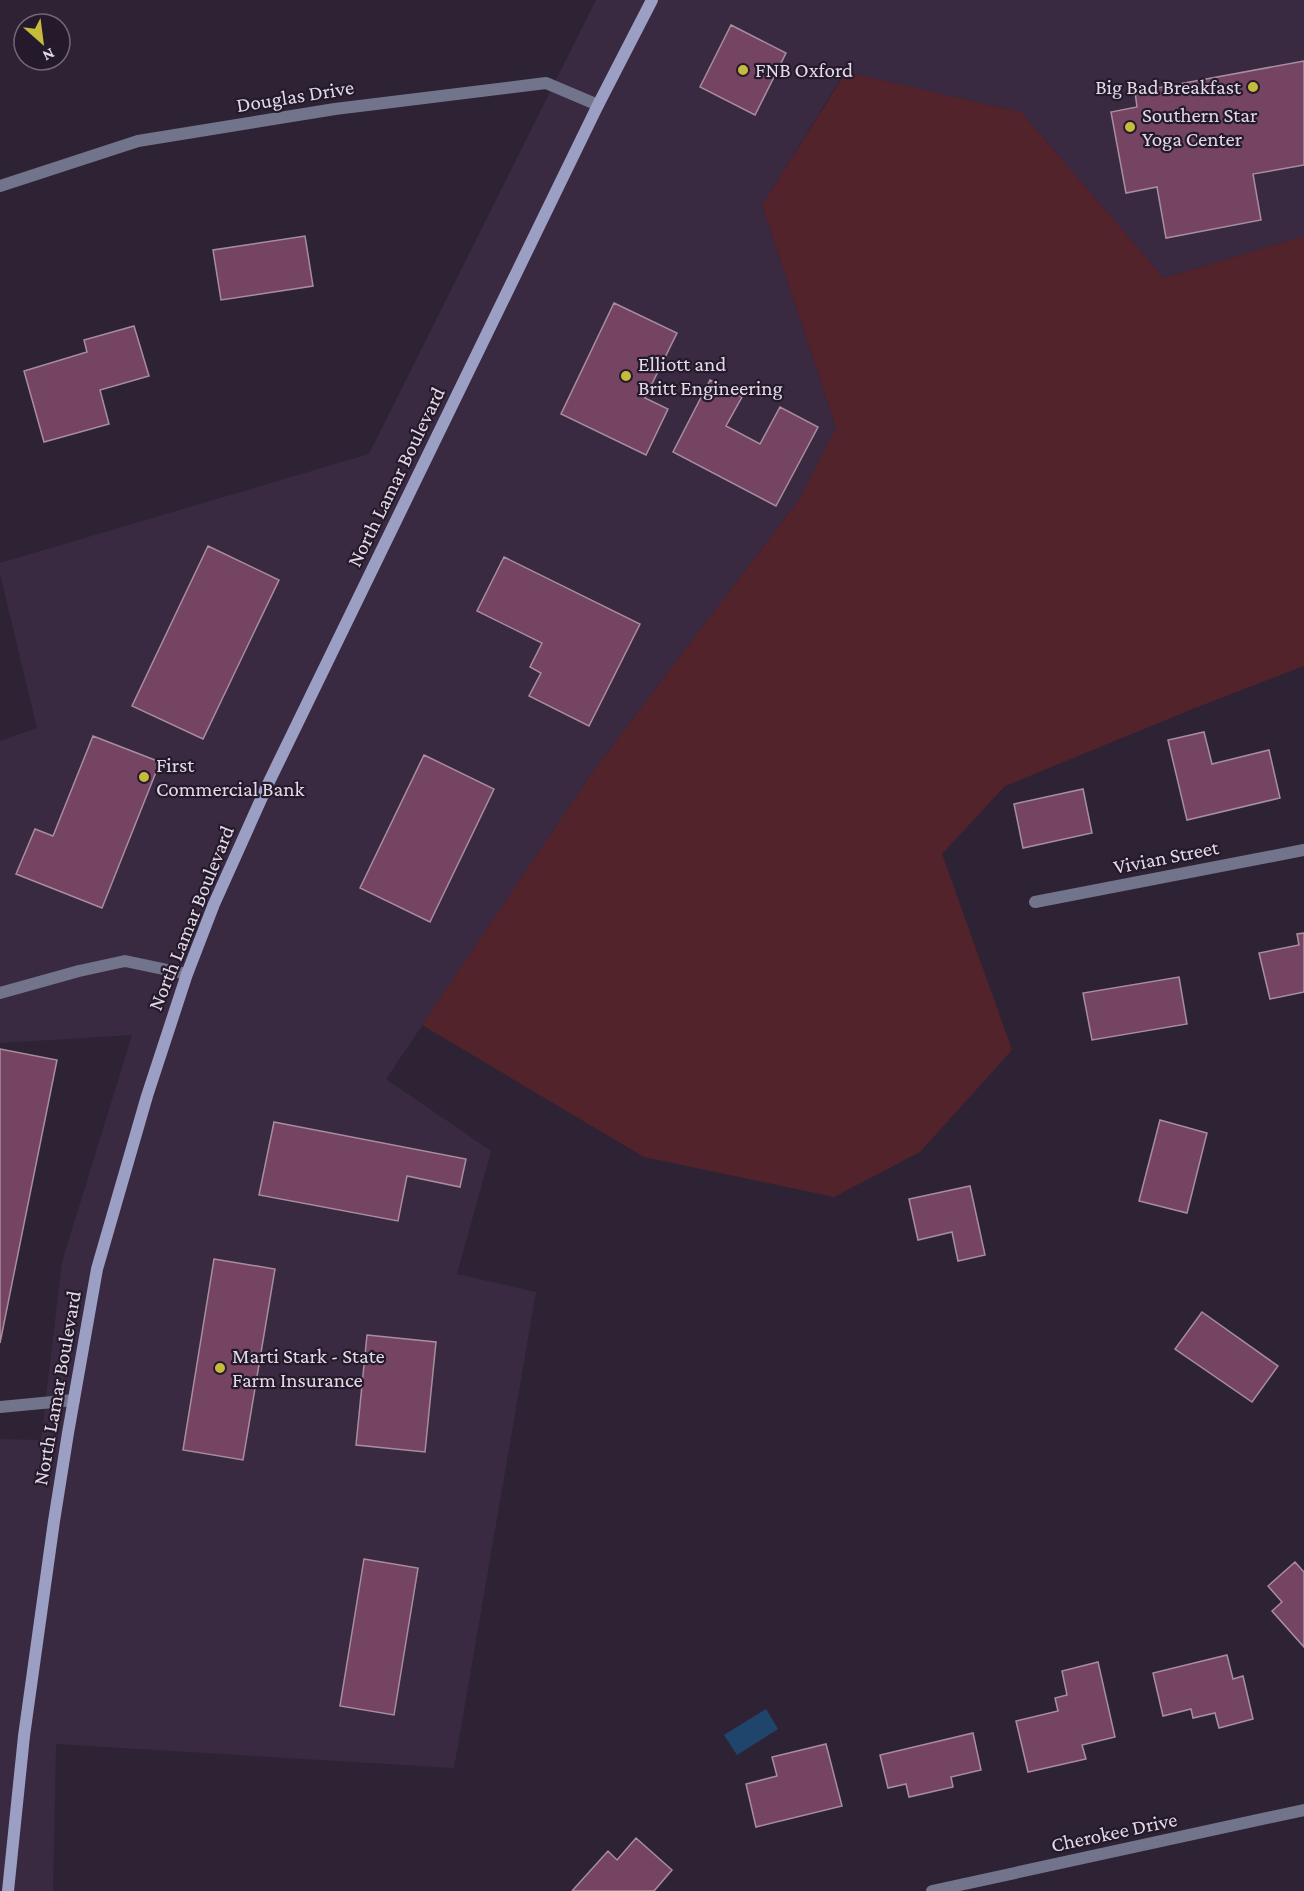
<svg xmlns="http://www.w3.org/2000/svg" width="1304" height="1891" font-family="'Crimson Pro',serif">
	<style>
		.built { fill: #392a42 }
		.green { fill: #52232a }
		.water { fill: #20456c }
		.building { fill: #754463; stroke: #a88e9d; stroke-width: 1.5 }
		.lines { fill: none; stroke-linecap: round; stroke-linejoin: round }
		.lane { stroke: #72748b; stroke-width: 12 }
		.street { stroke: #72748b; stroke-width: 12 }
		.secondary { stroke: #9c9fc4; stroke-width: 12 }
		.poi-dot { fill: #c7bb3c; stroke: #251a2b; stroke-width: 2 }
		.labels { text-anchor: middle; stroke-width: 4.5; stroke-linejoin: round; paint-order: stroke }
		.poi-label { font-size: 21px; fill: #e2dae6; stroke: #251a2b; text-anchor: start }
		.street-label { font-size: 21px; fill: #e2dae6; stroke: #251a2b }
	</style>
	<rect width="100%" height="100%" fill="#2e2335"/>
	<path class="built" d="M596,0H1304V236L1164,278L1021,112L845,72L762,205L836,427L800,498L594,770L386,1079L491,1151L457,1274L536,1292L454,1768L56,1744L53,1891H0V1439L41,1440L62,1262L132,1035L0,1043V741L37,728L0,574V563L369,454Z"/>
	<path class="green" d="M846,72L1021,112L1164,278L1304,236V666L1195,708L1005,786L942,854L1012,1050L920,1152L834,1197L644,1157L422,1025L594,770L800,498L836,427L762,205Z"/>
	<path class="water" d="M766,1709L778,1729L737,1755L724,1735Z"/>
	<path class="building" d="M731,25L786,53L755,115L700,87Z
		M1304,61V165L1253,174L1261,220L1166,238L1157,187L1126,193L1111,112L1137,107L1135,92Z
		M305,236L313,286L221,300L213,250Z
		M614,303L677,333L645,398L668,409L646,455L561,414Z
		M134,326L149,376L100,390L109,424L44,442L24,371L87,352L84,340Z
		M710,380L742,397L726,426L760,444L780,407L818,427L776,506L673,452Z
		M208,546L279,580L203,739L132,706Z
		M504,557L640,624L589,726L529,696L541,673L530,667L542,643L477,611Z
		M1204,732L1212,764L1269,750L1280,798L1187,820L1168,740Z
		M93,736L160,762L102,908L16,874L35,829L53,836Z
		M424,755L494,789L430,922L360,888Z
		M1083,789L1092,833L1023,848L1014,804Z
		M1304,933V992L1270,999L1259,953L1299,945L1297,934Z
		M1179,977L1187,1024L1092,1040L1083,993Z
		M0,1049L57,1060L0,1343Z
		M1160,1120L1207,1133L1187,1213L1139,1201Z
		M274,1122L466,1159L460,1187L407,1176L398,1221L259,1195Z
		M970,1186L985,1255L958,1261L952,1232L918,1240L909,1199Z
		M214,1259L275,1269L243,1460L183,1450Z
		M1202,1312L1278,1366L1252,1402L1175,1349Z
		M367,1335L436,1342L425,1452L356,1445Z
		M364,1559L418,1568L394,1715L340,1706Z
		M1295,1562L1304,1572V1647L1272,1611L1282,1602L1268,1586Z
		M1227,1655L1233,1679L1243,1676L1253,1719L1219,1728L1215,1713L1193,1718L1191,1709L1163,1716L1153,1673Z
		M1098,1662L1115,1737L1082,1745L1086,1759L1028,1772L1016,1721L1058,1711L1055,1698L1067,1695L1062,1671Z
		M973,1733L981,1770L951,1777L953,1787L909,1797L906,1784L888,1788L880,1755Z
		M826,1744L842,1806L756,1827L746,1784L777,1776L772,1757Z
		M636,1838L672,1870L654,1891H572L608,1851L617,1860Z"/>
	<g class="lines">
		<path class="lane" d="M0,1407L74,1400"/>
		<path class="street" d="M0,186L138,141L335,109L546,83L598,105
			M1035,902L1304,850
			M0,993L79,971L125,961L187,974
			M932,1891L1304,1810"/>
		<path class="secondary" d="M8,1891L24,1736L54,1521L68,1433L97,1269L147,1096L187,974L214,904L267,786L598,105L652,0"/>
	</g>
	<g class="poi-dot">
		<circle cx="743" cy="70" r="6"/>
		<circle cx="1253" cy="87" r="6"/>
		<circle cx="1130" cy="127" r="6"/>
		<circle cx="626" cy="376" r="6"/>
		<circle cx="144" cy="777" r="6"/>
		<circle cx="220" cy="1368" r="6"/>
	</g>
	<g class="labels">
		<g class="poi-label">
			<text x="755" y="77">FNB Oxford</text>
			<text x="1241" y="94" text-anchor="end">Big Bad Breakfast</text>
			<text x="1142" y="122">Southern Star<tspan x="1142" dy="24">Yoga Center</tspan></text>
			<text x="638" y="371">Elliott and<tspan x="638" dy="24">Britt Engineering</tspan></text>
			<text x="156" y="772">First<tspan x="156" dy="24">Commercial Bank</tspan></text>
			<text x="232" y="1363">Marti Stark - State<tspan x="232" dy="24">Farm Insurance</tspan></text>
		</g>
		<g class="street-label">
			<text transform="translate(295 96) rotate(-9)" y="7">Douglas Drive</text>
			<text transform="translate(396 477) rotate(-64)" y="7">North Lamar Boulevard</text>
			<text transform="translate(1166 857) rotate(-11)" y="7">Vivian Street</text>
			<text transform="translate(191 918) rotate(-68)" y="7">North Lamar Boulevard</text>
			<text transform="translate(57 1388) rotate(-80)" y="7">North Lamar Boulevard</text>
			<text transform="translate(1114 1832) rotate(-12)" y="7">Cherokee Drive</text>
		</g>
	</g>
	<g transform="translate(42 42) rotate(152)"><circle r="28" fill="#251a2b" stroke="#716776" stroke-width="1.5"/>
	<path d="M0-4.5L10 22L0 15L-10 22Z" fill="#c7bb3c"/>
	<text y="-9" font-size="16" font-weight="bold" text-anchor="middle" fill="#e2dae6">N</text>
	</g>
</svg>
